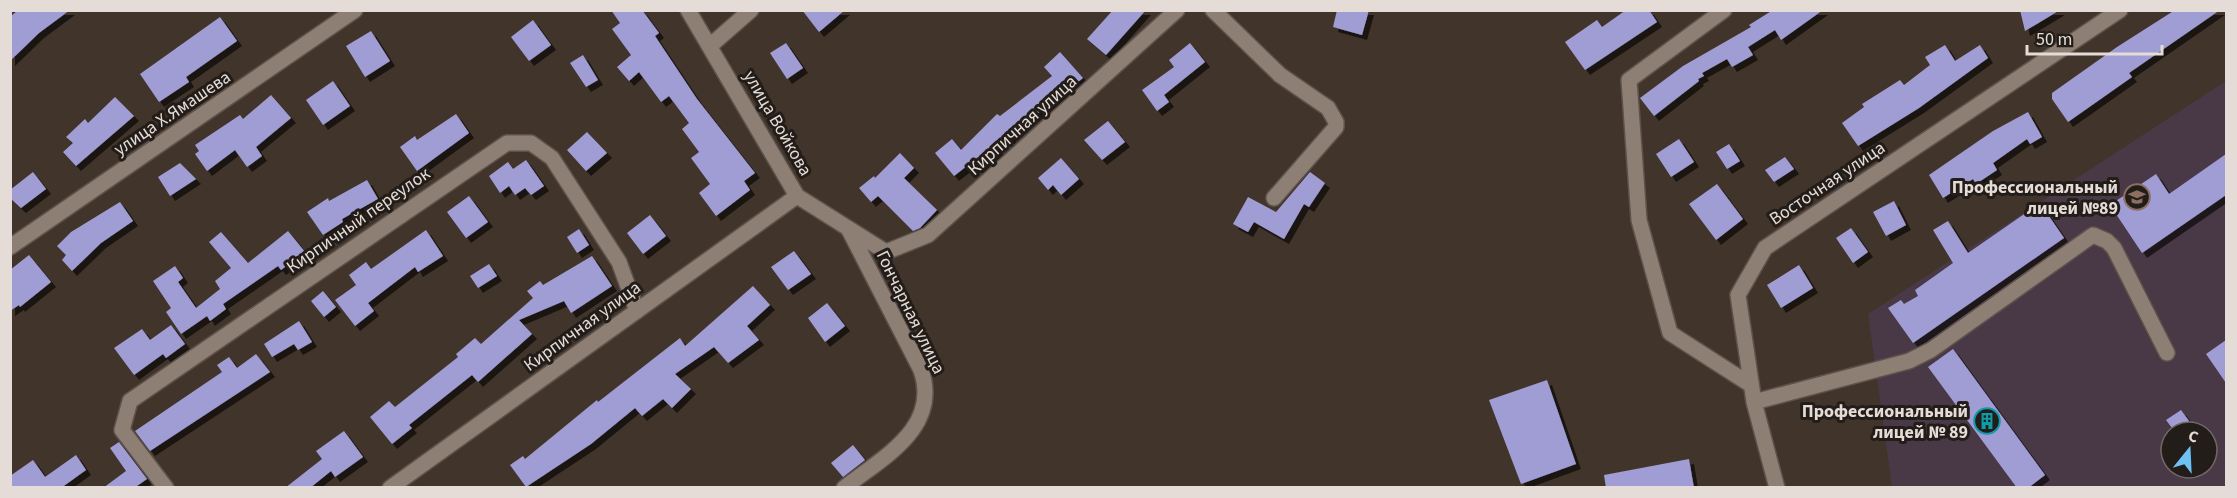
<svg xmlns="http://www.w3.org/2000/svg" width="2237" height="498" font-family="'Source Sans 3',sans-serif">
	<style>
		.education { fill: #493946; fill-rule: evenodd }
		.building { fill: #a09dd4; filter: url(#shadow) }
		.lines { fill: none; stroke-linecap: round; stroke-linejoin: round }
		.minor-casing { stroke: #5d524b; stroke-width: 18 }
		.minor { stroke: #8e7f75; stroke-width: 15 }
		.labels { text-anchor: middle; stroke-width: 6; stroke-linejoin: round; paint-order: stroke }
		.street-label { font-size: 18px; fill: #e5dcd7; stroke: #231d19 }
		.poi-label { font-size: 18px; font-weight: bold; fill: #e5dcd7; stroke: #231d19; text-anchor: end }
	</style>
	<defs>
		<filter id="shadow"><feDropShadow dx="5" dy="5" stdDeviation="0" flood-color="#0009"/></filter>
	</defs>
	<rect width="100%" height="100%" fill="#41342b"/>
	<path class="education" d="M2226,81V487H1892L1868,314ZM2171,432H2207V468H2171Z"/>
	<path class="building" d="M18,10H70L39,33L10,61V17Z
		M611,10H642L659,33L655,36L697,99L755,173L744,181L750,190L716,216L699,193L710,184L691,158L699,152L682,129L689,123L669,96L661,102L639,72L629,81L617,67L631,55L612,29L620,23Z
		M802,10H845L819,32Z
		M1113,10H1146L1106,55L1087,39Z
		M1337,10H1369L1362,35L1333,27Z
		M1626,10H1649L1657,22L1585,70L1565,42L1597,20L1602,27Z
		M1773,10H1823L1781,40L1775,30L1748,47L1753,55L1732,67L1727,59L1702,73L1704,76L1698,79L1699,81L1654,116L1640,98L1683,66L1751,27L1749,25Z
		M2020,10H2060L2025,31Z
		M2175,10H2220L2129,73L2132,77L2068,122L2052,99V93L2117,47Z
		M220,17L237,41L186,77L189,82L159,102L140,74Z
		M533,20L551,45L529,61L511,37Z
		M371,31L390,61L365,77L346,46Z
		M786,43L803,68L787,79L770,53Z
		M1190,43L1205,62L1164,95L1169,102L1157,111L1142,90L1174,67L1169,60Z
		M1945,45L1955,61L1980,45L1988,58L1919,108L1858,146L1842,123L1864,107L1862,104L1900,80L1904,85L1930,65L1925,57Z
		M1060,52L1083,78L1015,131L1009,140L1014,144L1003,154L1000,152L979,170L972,162L954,176L935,153L952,139L961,150L997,114L1000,116L1052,76L1044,67Z
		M583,55L598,80L586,87L570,63Z
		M333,81L350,106L323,125L306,100Z
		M271,95L291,118L256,147L262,156L247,167L235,150L207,171L195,154L199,151L195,145L240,115L243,119Z
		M115,97L134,116L76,166L63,152L73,143L66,137L85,119L88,123Z
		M2028,112L2042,137L2030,144L2027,139L1993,163L1997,170L1976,184L1973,179L1943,198L1929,175L1993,131Z
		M456,114L469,133L417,171L400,147L415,136L417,140Z
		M1108,121L1125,142L1102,160L1084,140Z
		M587,132L607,153L586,171L567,150Z
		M1679,139L1694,162L1671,177L1656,154Z
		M1729,144L1740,161L1727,169L1716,152Z
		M900,153L914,168L904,178L937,210L920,228L913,231L878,196L871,202L859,188L874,176L875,178Z
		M2226,154V195L2142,253L2110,205L2156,174L2169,194Z
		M1785,157L1794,169L1774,182L1765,170Z
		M1061,158L1079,179L1061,195L1053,185L1048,190L1038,178Z
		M526,160L544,186L531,195L525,188L515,195L509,186L500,193L489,176L508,162L513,169Z
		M180,163L196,179L170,196L158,177Z
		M33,172L46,189L21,208L10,198V190Z
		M1310,172L1325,183L1309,207L1304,204L1284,239L1254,222L1248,232L1233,224L1248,197L1276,212Z
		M367,180L378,199L342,219L343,222L323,235L307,212L328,198L329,201Z
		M1717,184L1743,219L1716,240L1689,204Z
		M469,196L488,222L466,238L447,212Z
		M1894,201L1906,225L1886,236L1873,212Z
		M120,202L133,221L101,243L72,271L62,260L66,255L57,246L71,232Z
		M2040,203L2064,238L1913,343L1888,308L1901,300L1904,304L1918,296L1915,290L1953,263L1933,230L1948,221L1968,253Z
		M650,215L666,236L643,254L627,233Z
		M1851,228L1868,252L1853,263L1836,238Z
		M579,229L589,245L577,253L567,237Z
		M426,230L443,256L418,272L415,267L368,303L374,311L355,326L335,300L356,285L349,275L366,262L371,269Z
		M288,231L305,252L281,270L278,266L223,304L226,309L210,321L207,316L181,334L166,312L171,308L153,281L175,266L183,278L178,282L196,308L220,289L215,281L231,268L209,242L221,232L248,263Z
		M794,251L811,274L788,290L771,267Z
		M29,255L51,282L20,307L19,305L10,311V270Z
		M592,256L612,286L571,313L564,301L519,320L532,334L478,382L472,375L409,425L412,428L392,444L370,417L389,401L395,407L458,357L456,354L475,338L481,344L533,298L527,291L540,281L543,285Z
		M489,264L497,276L478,288L470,276Z
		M1799,265L1813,288L1781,308L1767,285Z
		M753,286L770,305L747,326L759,340L728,363L714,347L675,374L691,389L672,408L663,399L642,416L635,408L591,444L526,487L510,465L523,456L525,459L597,400L598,402L680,338L685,346Z
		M323,291L336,307L324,317L311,301Z
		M827,303L845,326L825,342L808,318Z
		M299,321L312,342L298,350L294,344L272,357L264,344Z
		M171,325L185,344L166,358L163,354L134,375L114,348L142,329L150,340Z
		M2226,340V383L2206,354Z
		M1953,349L2045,475L2028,488H2017L1928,367Z
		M256,354L270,372L150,451L135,431L222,372L217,365L229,357L237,368Z
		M1547,380L1576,464L1521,484L1489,400Z
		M2181,410L2197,432H2175L2166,420Z
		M344,431L363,457L335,477L331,471L310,488H285L322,459L316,451Z
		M119,442L147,479L134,488H103L126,471L110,448Z
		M853,445L865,460L843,477L831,463Z
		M76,455L86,470L61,488H10V476L33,460L45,477Z
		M1689,459L1694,488H1606L1604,475Z"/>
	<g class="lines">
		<g class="minor-casing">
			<path id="minor" d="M688,10L797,196L886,252L928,235L1177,10
				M1213,10L1280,75L1328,108L1336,122V127L1274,198
				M1724,10L1629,80L1639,220L1670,333L1751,385
				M711,45L751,10
				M10,247L355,10
				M1754,402L1909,361L1931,350L2093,235L2107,241L2114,248L2167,353
				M166,488L122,430L130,401L507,143H531L552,158L619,262L637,311
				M390,488L797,196
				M844,488C883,457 941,428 921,370L848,228
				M1777,488L1754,402L1738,295L1765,248L2120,10"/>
		</g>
		<use href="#minor" class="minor"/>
	</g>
	<defs>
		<g id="university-ring" transform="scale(1.35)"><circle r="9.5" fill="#231d19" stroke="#8d6e63" stroke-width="1.5"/><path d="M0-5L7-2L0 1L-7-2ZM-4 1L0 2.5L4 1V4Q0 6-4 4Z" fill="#8d6e63"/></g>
		<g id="building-ring" transform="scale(1.35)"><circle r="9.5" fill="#231d19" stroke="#0f9aa8" stroke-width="1.5"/><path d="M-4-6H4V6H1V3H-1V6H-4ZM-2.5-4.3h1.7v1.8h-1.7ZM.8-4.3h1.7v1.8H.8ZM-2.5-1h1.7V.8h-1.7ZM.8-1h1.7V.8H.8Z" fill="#0f9aa8"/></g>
	</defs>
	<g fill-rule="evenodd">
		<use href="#university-ring" x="2137" y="197"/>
		<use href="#building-ring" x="1987" y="421"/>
	</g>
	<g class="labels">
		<g class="street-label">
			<text transform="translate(172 113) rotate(-34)" y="6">улица Х.Ямашева</text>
			<text transform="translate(778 123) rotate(60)" y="6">улица Войкова</text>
			<text transform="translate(1022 125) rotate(-42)" y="6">Кирпичная улица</text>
			<text transform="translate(1827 183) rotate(-34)" y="6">Восточная улица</text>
			<text transform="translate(358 220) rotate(-35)" y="6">Кирпичный переулок</text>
			<text transform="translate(911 312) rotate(64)" y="6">Гончарная улица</text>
			<text transform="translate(582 326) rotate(-36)" y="6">Кирпичная улица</text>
		</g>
		<g class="poi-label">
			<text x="2118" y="193">Профессиональный<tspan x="2118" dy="21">лицей №89</tspan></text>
			<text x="1968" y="417">Профессиональный<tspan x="1968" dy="21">лицей № 89</tspan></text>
		</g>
	</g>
	<rect width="2237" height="498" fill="none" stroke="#e5dcd7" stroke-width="24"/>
	<g transform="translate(2189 450) rotate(18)"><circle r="28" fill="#231d19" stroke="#716965" stroke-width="1.5"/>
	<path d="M0-4.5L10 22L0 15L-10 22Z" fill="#6ec2f3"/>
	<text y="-9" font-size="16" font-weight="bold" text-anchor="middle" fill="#e5dcd7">С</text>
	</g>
	<path d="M2027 45v9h135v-9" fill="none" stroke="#e5dcd7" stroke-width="3"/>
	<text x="2036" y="45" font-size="18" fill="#e5dcd7" stroke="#231d19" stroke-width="4.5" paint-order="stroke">50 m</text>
</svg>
